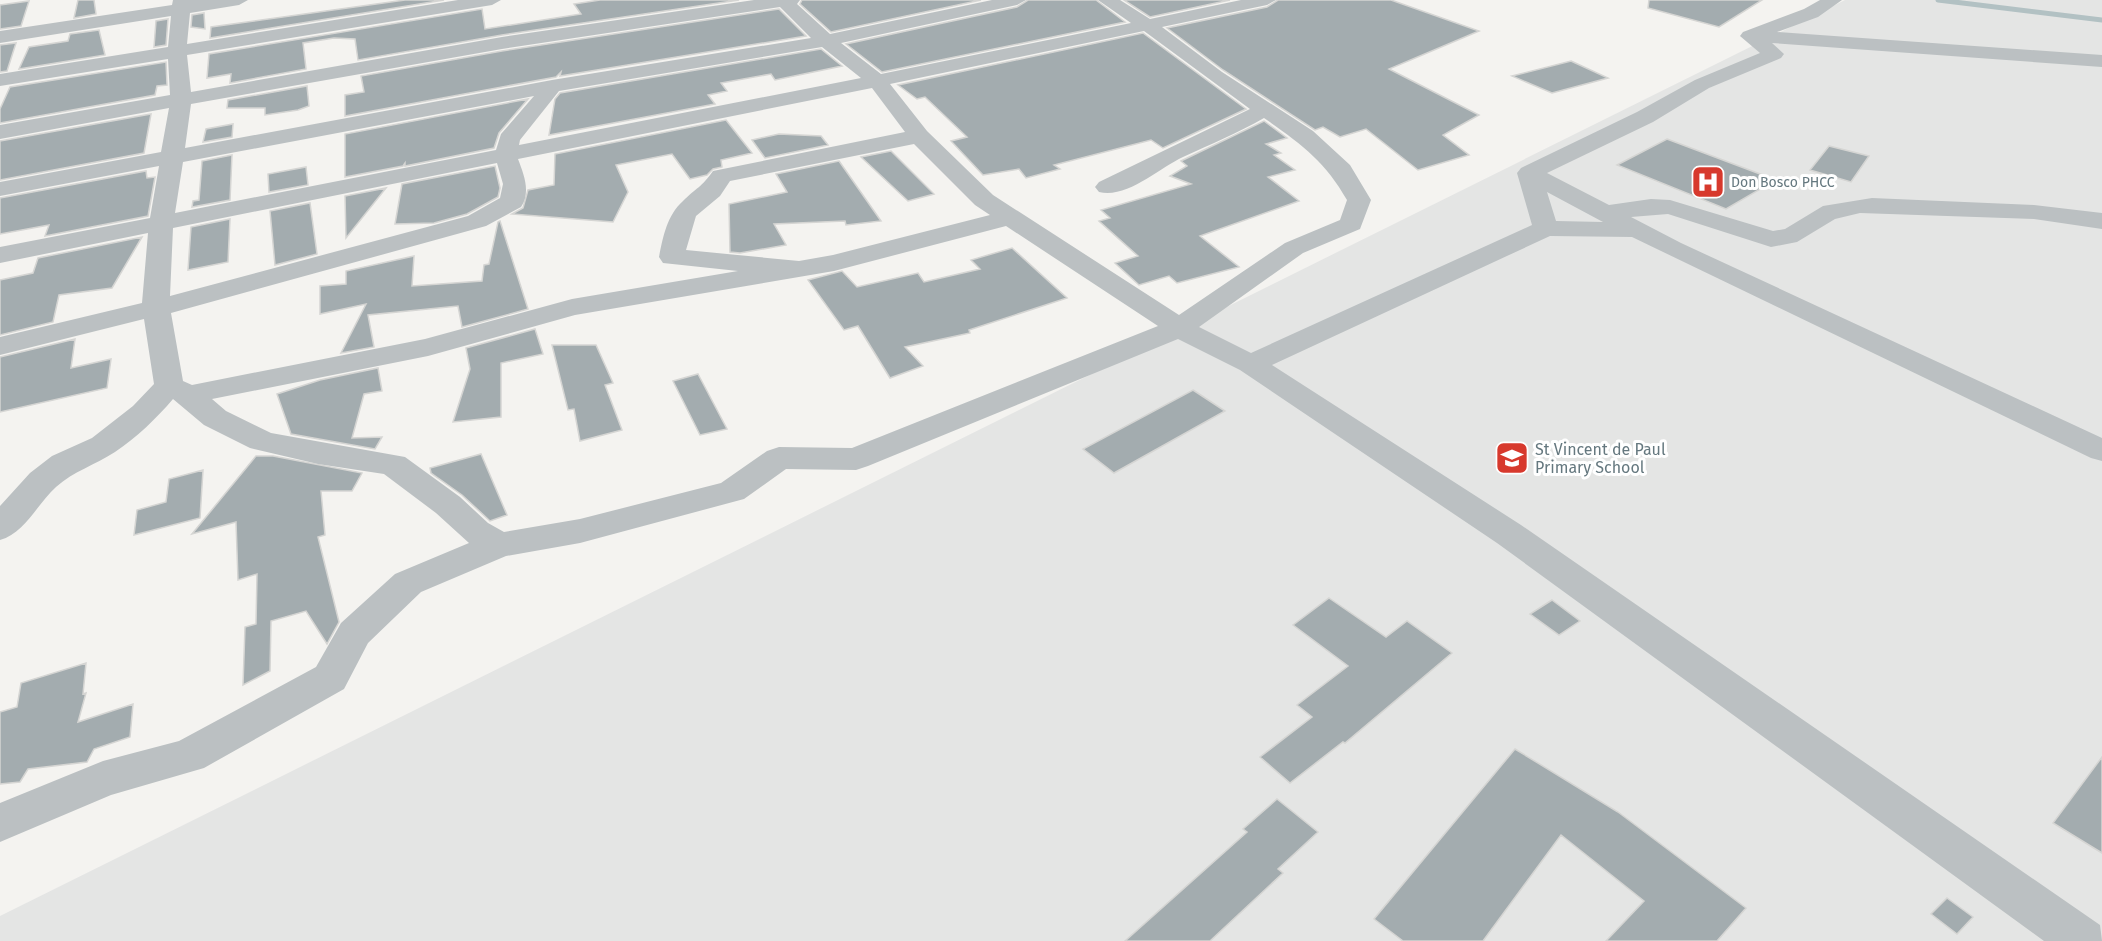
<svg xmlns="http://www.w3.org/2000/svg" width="2102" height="941" font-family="'Fira Sans',sans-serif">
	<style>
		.built { fill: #e4e5e4 }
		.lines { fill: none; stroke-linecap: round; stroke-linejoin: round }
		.stream { stroke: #b2c1c3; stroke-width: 5 }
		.building { fill: #a3acaf; stroke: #d5d5d3; stroke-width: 1.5 }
		.minor { fill: #bbc0c2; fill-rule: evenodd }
		.labels { text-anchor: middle; stroke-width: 6; stroke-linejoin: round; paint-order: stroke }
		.far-poi-label { font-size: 14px; fill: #65787f; stroke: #fff; text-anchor: start }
		.poi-label { font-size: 16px; fill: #65787f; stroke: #fff; text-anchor: start }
	</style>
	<rect width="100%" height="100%" fill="#f4f3f0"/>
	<path class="built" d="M1845,0H2102V941H0V916Z"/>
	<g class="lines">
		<path class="stream" d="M1938,0L2102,20"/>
	</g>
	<path class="building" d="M78,0H94L96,14L74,18Z
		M405,0H444L210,38L211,27Z
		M600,0H739L502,35L358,60L355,39L334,38L303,43L306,69L230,83L231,74L207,78L209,54L482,9L485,29L581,14L574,4Z
		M802,0H981L831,32L800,4Z
		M1028,0H1096L1125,22L882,72L846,44L1017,7Z
		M1124,0H1230L1150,17Z
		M1278,0H1391L1479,31L1389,69L1479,115L1443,135L1469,155L1418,170L1366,129L1340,137L1323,127L1315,130L1223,70L1167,28L1267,7Z
		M1649,0H1762L1719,27L1648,8Z
		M29,1L21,26L0,29V5Z
		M779,9L806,36L560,76L561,72L556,77L345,116V95L364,92L361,76L502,51Z
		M204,13L205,29L191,27L192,15Z
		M168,19L166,45L154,47L156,21Z
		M99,30L105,55L19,69L29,47L68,41L70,34Z
		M1143,33L1246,109L1163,148L1151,140L1054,165L1060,169L1026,178L1019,169L983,175L951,141L967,137L925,97L917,99L898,85Z
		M16,43L7,71L0,72V45Z
		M821,49L842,66L775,80L771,74L721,83L727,91L708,95L715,104L549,135L555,99L560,93Z
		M1571,61L1608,78L1552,93L1512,76Z
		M166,62L167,85L157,86L155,95L0,123V109L10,87Z
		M307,86L309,106L298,110L265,115V108H227L228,100Z
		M528,99L499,133L494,148L405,166V163L403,166L345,177V134Z
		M151,114L144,153L0,180V141Z
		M726,120L752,153L721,160L722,167L713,169L707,175L690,179L672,154L616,165L628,192L613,222L512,214L523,208L528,190L554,185L555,154Z
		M1264,121L1287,138L1266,144L1281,153L1274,155L1295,170L1268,177L1299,201L1200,236L1239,267L1177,283L1169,276L1139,285L1115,263L1138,256L1099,221L1110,218L1101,210L1191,184L1170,176L1187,166L1181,161Z
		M233,124L232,137L203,142L206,129Z
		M779,134L821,136L828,145L765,158L752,140Z
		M1667,139L1776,180L1726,209L1617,165Z
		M1829,146L1869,156L1851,182L1810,170Z
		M891,151L934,194L908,201L861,157Z
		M232,155L230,200L192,207L193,201L199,200L202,161Z
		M839,161L881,221L846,225L845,221L774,224L786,245L740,253L730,252L729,204L787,192L776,174Z
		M495,166L500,188L498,197L467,214L434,223L395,224L402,184Z
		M306,167L308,185L269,192L268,174Z
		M146,171L147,178L155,177L148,216L45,236L49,225L0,234V198Z
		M386,188L346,238L345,196Z
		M310,203L317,254L275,265L270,211Z
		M230,219L228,262L188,270L191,227Z
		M500,221L528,309L462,327L458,306L368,315L374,347L341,353L366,304L320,314V286L346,284V271L414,256L412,286L482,281L484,265L489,264L498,222Z
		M142,237L112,288L59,295L53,322L0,335V280L33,273L38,258Z
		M1012,248L1067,298L969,330L970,333L905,347L923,366L890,378L858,326L844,330L808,280L842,271L857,287L918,273L924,282L980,269L971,260Z
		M535,329L543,354L501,363V417L453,422L470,369L466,348Z
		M75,339L71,368L111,359L107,388L0,412V357Z
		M552,345H596L613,383L605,385L622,430L580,441L574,409L568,410Z
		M378,368L382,391L364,394L352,438L382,437L375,449L291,434L277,394L320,380Z
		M698,374L727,429L700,435L673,381Z
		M1193,390L1225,411L1114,473L1083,449Z
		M481,454L507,515L490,521L462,495L431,473L430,468Z
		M256,456H273L362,473L352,491H321L325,535L318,537L339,622L327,644L306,611L271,621L270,671L243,685L245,627L256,624L257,574L238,580L236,522L192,534Z
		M203,470L200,518L134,535L137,510L166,502L169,479Z
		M1329,598L1386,637L1407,621L1452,653L1345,743L1343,742L1290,783L1260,757L1312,717L1297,705L1348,666L1293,625Z
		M1552,600L1580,621L1559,635L1530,614Z
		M86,663L83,694L86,693L78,722L133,704L130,737L94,749L87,762L28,769L20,782L0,784V712L17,707L21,683Z
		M1515,749L1618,812L1746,908L1717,941H1606L1644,901L1561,835L1483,941H1403L1374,919Z
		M2102,757V853L2053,823Z
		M1277,799L1318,832L1278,869L1283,873L1210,941H1125L1247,832L1243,829Z
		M1947,898L1973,917L1957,934L1931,914Z"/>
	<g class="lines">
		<path class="minor" d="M173,0H248L239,5L190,13L187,44L458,0H501L492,5L187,55L191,92L502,37L754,0H800L797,4L830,34L992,0H1026L1017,5L841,43L881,74L1131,23L1098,0H1120L1150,19L1241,0H1276L1267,5L1162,27L1222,72L1313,131L1350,165L1371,200L1360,229L1303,253L1199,327L1251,353L1532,225L1517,173L1521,168L1637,112L1695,80L1760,53L1740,36L1743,32L1804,9L1820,0H1842L1818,17L1777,32L2102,55V67L1772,43L1784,54L1781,58L1709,88L1653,122L1547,173L1609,205L1651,199L1670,200L1773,231L1785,229L1823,206L1872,198L2034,205L2102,213V229L2034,219L1860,213L1835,219L1797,242L1771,247L1668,214L1631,217L1681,243L2102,438V461L2091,458L1632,237L1550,236L1272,365L1521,525L2100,925L2102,941H2044L1497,543L1240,370L1178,339L868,466L856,470L786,469L744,499L580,543L506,556L421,592L368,643L344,689L204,768L111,795L0,842V803L103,761L179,741L316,667L341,623L395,574L469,543L436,513L384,474L318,464L250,448L204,425L173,399C156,419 137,437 115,452C95,465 74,471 56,487C37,504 25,533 0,540V506L30,473L52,456L92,438L133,406L154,384L144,319L0,355V337L142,303L148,233L0,263V247L150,218L159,166L0,196V182L161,152L169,108L0,139V125L170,95L168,59L0,86V74L168,47L171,16L0,43V31L172,5ZM780,7L811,38L552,80L185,148L191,104L502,49ZM1144,31L1250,109L1099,182L1095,187L1099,192C1127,199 1159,168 1183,157C1211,144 1238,133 1264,118C1300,143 1325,161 1347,200L1340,220L1285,243L1179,315L993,195L927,131L890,84ZM822,47L861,78L519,145L520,140L559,91ZM872,88L905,132L713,171C702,187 696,188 683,201C667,215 663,237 659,257L663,263L738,271L572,299L425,339L192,385L183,381L171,313L486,226L521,207C531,192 524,175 518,159ZM534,96L501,134L496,150L175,213L183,162ZM914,144L975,205L990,215L833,255L799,261L686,250L696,216L720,196L730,181ZM497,163L503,184L500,198L468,216L170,296L173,228ZM1547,192L1603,222L1556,221ZM1006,226L1158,326L852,448L779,447L767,451L721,483L580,519L504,532L488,523L460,497L405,457L271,433L226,411L212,399L428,356L575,315L834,271Z"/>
	</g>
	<defs>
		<g id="hospital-square" transform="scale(1.725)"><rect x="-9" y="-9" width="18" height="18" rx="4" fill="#d7392d" stroke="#fff"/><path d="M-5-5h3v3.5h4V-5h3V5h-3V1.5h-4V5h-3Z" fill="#fff"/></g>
		<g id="school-square" transform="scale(1.725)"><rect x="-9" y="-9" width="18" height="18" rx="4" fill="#d7392d" stroke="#fff"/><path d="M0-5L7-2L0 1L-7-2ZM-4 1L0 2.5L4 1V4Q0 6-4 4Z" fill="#fff"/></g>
	</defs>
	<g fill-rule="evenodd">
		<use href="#hospital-square" x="1708" y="182"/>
		<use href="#school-square" x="1512" y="458"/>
	</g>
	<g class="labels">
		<g class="far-poi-label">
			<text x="1731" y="187">Don Bosco PHCC</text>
		</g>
		<g class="poi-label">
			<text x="1535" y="455">St Vincent de Paul<tspan x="1535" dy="18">Primary School</tspan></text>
		</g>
	</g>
</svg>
